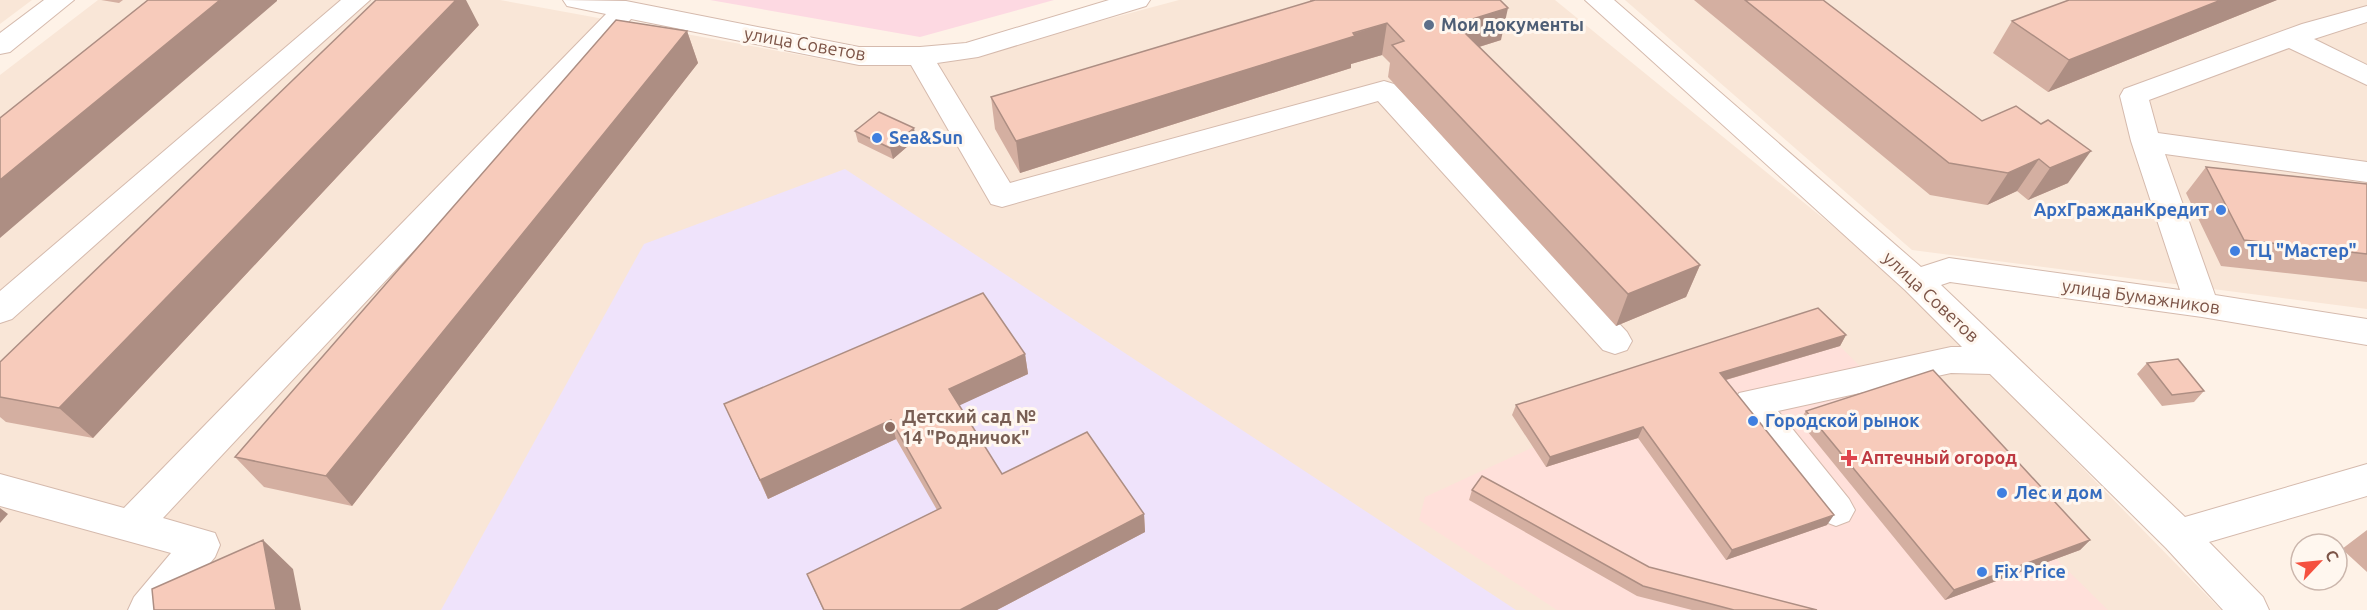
<svg xmlns="http://www.w3.org/2000/svg" width="2367" height="610" font-family="Ubuntu,sans-serif">
	<style>
		.residential { fill: #f9e6d7 }
		.commercial { fill: #ffe0da }
		.education { fill: #efe3fb }
		.medical { fill: #fdd9e2 }
		.lines { fill: none; stroke-linecap: round; stroke-linejoin: round }
		.minor-casing { stroke: #d5baad; stroke-width: 2 }
		.minor { fill: #fff; fill-rule: evenodd }
		.wall { fill: #d4afa1 }
		.shaded-wall { fill: #ad8e83 }
		.building { fill: #f7cbbb; stroke: #ad8e83; stroke-width: 1.5 }
		.service-dot { fill: #5c6f8a; stroke: #fff7ef; stroke-width: 2 }
		.shop-dot { fill: #3f7fe0; stroke: #fff7ef; stroke-width: 2 }
		.education-dot { fill: #8d6e63; stroke: #fff7ef; stroke-width: 2 }
		.health-dot { fill: #e0444e; stroke: #fff7ef; stroke-width: 2 }
		.labels { text-anchor: middle; stroke-width: 6; stroke-linejoin: round; paint-order: stroke }
		.service-label { font-size: 18px; font-weight: bold; fill: #4e5e75; stroke: #fff7ef; text-anchor: start }
		.street-label { font-size: 18px; fill: #7c5447; stroke: #fff7ef }
		.shop-label { font-size: 18px; font-weight: bold; fill: #366cbe; stroke: #fff7ef; text-anchor: start }
		.education-label { font-size: 18px; font-weight: bold; fill: #785e54; stroke: #fff7ef; text-anchor: start }
		.health-label { font-size: 18px; font-weight: bold; fill: #be3a42; stroke: #fff7ef; text-anchor: start }
	</style>
	<rect width="100%" height="100%" fill="#fef2e7"/>
	<path class="residential" d="M0,0H32L0,24Z
		M98,0H500L844,63L880,65L920,64L989,51L1179,0H1555L1899,280L2221,610H0V75Z
		M1625,0H2367V309L1912,250Z"/>
	<path class="commercial" d="M1812,319L2108,610H1557L1419,520L1425,497Z"/>
	<path class="education" d="M845,169L1516,610H441L644,244Z"/>
	<path class="medical" d="M710,0H1054L920,37Z"/>
	<g class="lines">
		<g class="minor-casing">
			<path id="minor" d="M44,0H74L10,52L0,54V33Z
				M341,0H370L12,319L0,323V291Z
				M563,0L626,1L859,47H920L966,43L1109,0H1150L1146,6L978,57L937,63L1010,183L1384,81L1394,84L1627,332L1632,341L1627,350L1615,354L1603,350L1378,101L1002,207L991,204L911,65H859L631,19L163,518L215,533L220,545L215,557L172,610H128L134,597L171,553L0,506V474L124,508L606,14L567,6Z
				M1585,0H1614L1921,267L1949,258L2180,290L2131,141L2120,96L2124,89L2302,24L2367,6V22L2314,39L2367,65V85L2289,48L2149,100L2158,133L2367,162V182L2165,154L2215,295L2367,319V345L2202,317L1950,282L1941,285L2185,517L2367,464V496L2209,542L2263,597L2269,610H2223L2166,548L1990,374L1951,373L1778,411L1849,499L1855,510L1849,521L1836,526L1823,521L1739,413L1733,403L1739,393L1951,347H1962L1905,290Z"/>
		</g>
		<use href="#minor" class="minor"/>
	</g>
	<path class="wall" d="M101,0H123L119,3Z
		M1310,0H1500L1501,40L1479,47L1700,265L1686,297L1616,326L1388,77L1390,63L1382,55L1351,64V68L1020,173L995,129L991,97L1310,2Z
		M1694,0H1823L1982,121L2016,106L2068,183L2028,200L2017,191L1987,205L1930,195Z
		M2069,0H2277L2048,92L1993,53L2012,21Z
		M479,25L93,438L6,422L0,417V362Z
		M687,31L698,63L352,506L264,487L235,457Z
		M855,131L916,139L893,159L858,142Z
		M2206,167L2367,184V282L2221,266L2186,193Z
		M1846,335L1840,346L1726,380L1827,525L1726,560L1638,438L1546,467L1512,415L1516,405Z
		M1025,354L1028,374L959,405L1002,474L1144,514L1145,532L997,610H823L807,574L937,510L896,439L768,499L724,404Z
		M2147,363L2204,391L2194,402L2162,406L2137,374Z
		M1806,411L2090,540L2080,550L1945,600L1799,421Z
		M1472,490L1649,567L1817,610H1692L1637,596L1469,500Z
		M2367,530V572L2342,549Z"/>
	<path class="shaded-wall" d="M220,0H277V1L0,238V180Z
		M456,0H466L479,25L93,438L59,408Z
		M2221,0H2277L2048,92L2069,60Z
		M1508,8L1501,40L1450,56L1456,24Z
		M1387,23L1382,55L1351,64V68L1020,173L1016,141Z
		M687,31L698,63L352,506L326,476Z
		M914,128L916,139L893,159L890,148Z
		M2091,151L2068,183L2028,200L2050,168Z
		M2039,159L2017,191L1987,205L2008,173Z
		M1700,265L1686,297L1616,326L1628,294Z
		M1846,335L1840,346L1715,383L1720,373Z
		M1025,354L1028,374L954,408L949,389Z
		M891,420L896,439L768,499L760,480Z
		M1643,427L1638,438L1546,467L1550,457Z
		M0,508L8,514L0,523Z
		M1144,514L1145,532L997,610H960Z
		M1834,515L1827,525L1726,560L1732,550Z
		M263,540L293,569L301,610H276Z
		M2090,540L2080,550L1945,600L1954,590Z"/>
	<path class="building" d="M148,0H220L0,180V118Z
		M376,0H456L59,408L0,397V362Z
		M1315,0H1500L1508,8L1456,24L1700,265L1628,294L1392,45L1404,41L1387,23L1353,33L1355,36L1016,141L991,97Z
		M1745,0H1823L1982,121L2016,106L2041,124L2048,120L2091,151L2050,168L2039,159L2008,173L1949,163Z
		M2069,0H2221L2069,60L2012,21Z
		M616,20L687,31L326,476L235,457Z
		M879,112L914,128L890,148L855,131Z
		M2206,167L2367,184V254L2244,240Z
		M983,293L1025,354L949,389L1002,474L1087,432L1144,514L960,610H824L807,574L941,508L891,420L760,480L724,404Z
		M1818,308L1846,335L1720,373L1834,515L1732,550L1643,427L1550,457L1516,405Z
		M2178,359L2204,391L2172,395L2147,363Z
		M1933,370L2090,540L1954,590L1806,411Z
		M1482,476L1649,567L1817,610H1734L1643,586L1472,490Z
		M263,540L276,610H154L152,589Z"/>
	<circle class="service-dot" cx="1429" cy="25" r="6"/>
	<g class="shop-dot">
		<circle cx="877" cy="138" r="6"/>
		<circle cx="2221" cy="210" r="6"/>
		<circle cx="2235" cy="251" r="6"/>
		<circle cx="1753" cy="421" r="6"/>
		<circle cx="2002" cy="493" r="6"/>
		<circle cx="1982" cy="572" r="6"/>
	</g>
	<circle class="education-dot" cx="890" cy="427" r="6"/>
	<path class="health-dot" d="M1846 449h6v6h6v6h-6v6h-6v-6h-6v-6h6z"/>
	<g class="labels">
		<g class="service-label">
			<text x="1441" y="31">Мои документы</text>
		</g>
		<g class="street-label">
			<text transform="translate(805 44) rotate(10)" y="6">улица Советов</text>
			<text transform="translate(1931 297) rotate(43)" y="6">улица Советов</text>
			<text transform="translate(2141 297) rotate(8)" y="6">улица Бумажников</text>
		</g>
		<g class="shop-label">
			<text x="889" y="144">Sea&amp;Sun</text>
			<text x="2209" y="216" text-anchor="end">АрхГражданКредит</text>
			<text x="2247" y="257">ТЦ "Мастер"</text>
			<text x="1765" y="427">Городской рынок</text>
			<text x="2014" y="499">Лес и дом</text>
			<text x="1994" y="578">Fix Price</text>
		</g>
		<g class="education-label">
			<text x="902" y="423">Детский сад №<tspan x="902" dy="21">14 "Родничок"</tspan></text>
		</g>
		<g class="health-label">
			<text x="1861" y="464">Аптечный огород</text>
		</g>
	</g>
	<g transform="translate(2319 562) rotate(64)"><circle r="28" fill="#fff7ef" stroke="#cbb6ac" stroke-width="1.5"/>
	<path d="M0-4.5L10 22L0 15L-10 22Z" fill="#f5513f"/>
	<text y="-9" font-size="16" font-weight="bold" text-anchor="middle" fill="#7c5447">С</text>
	</g>
</svg>
